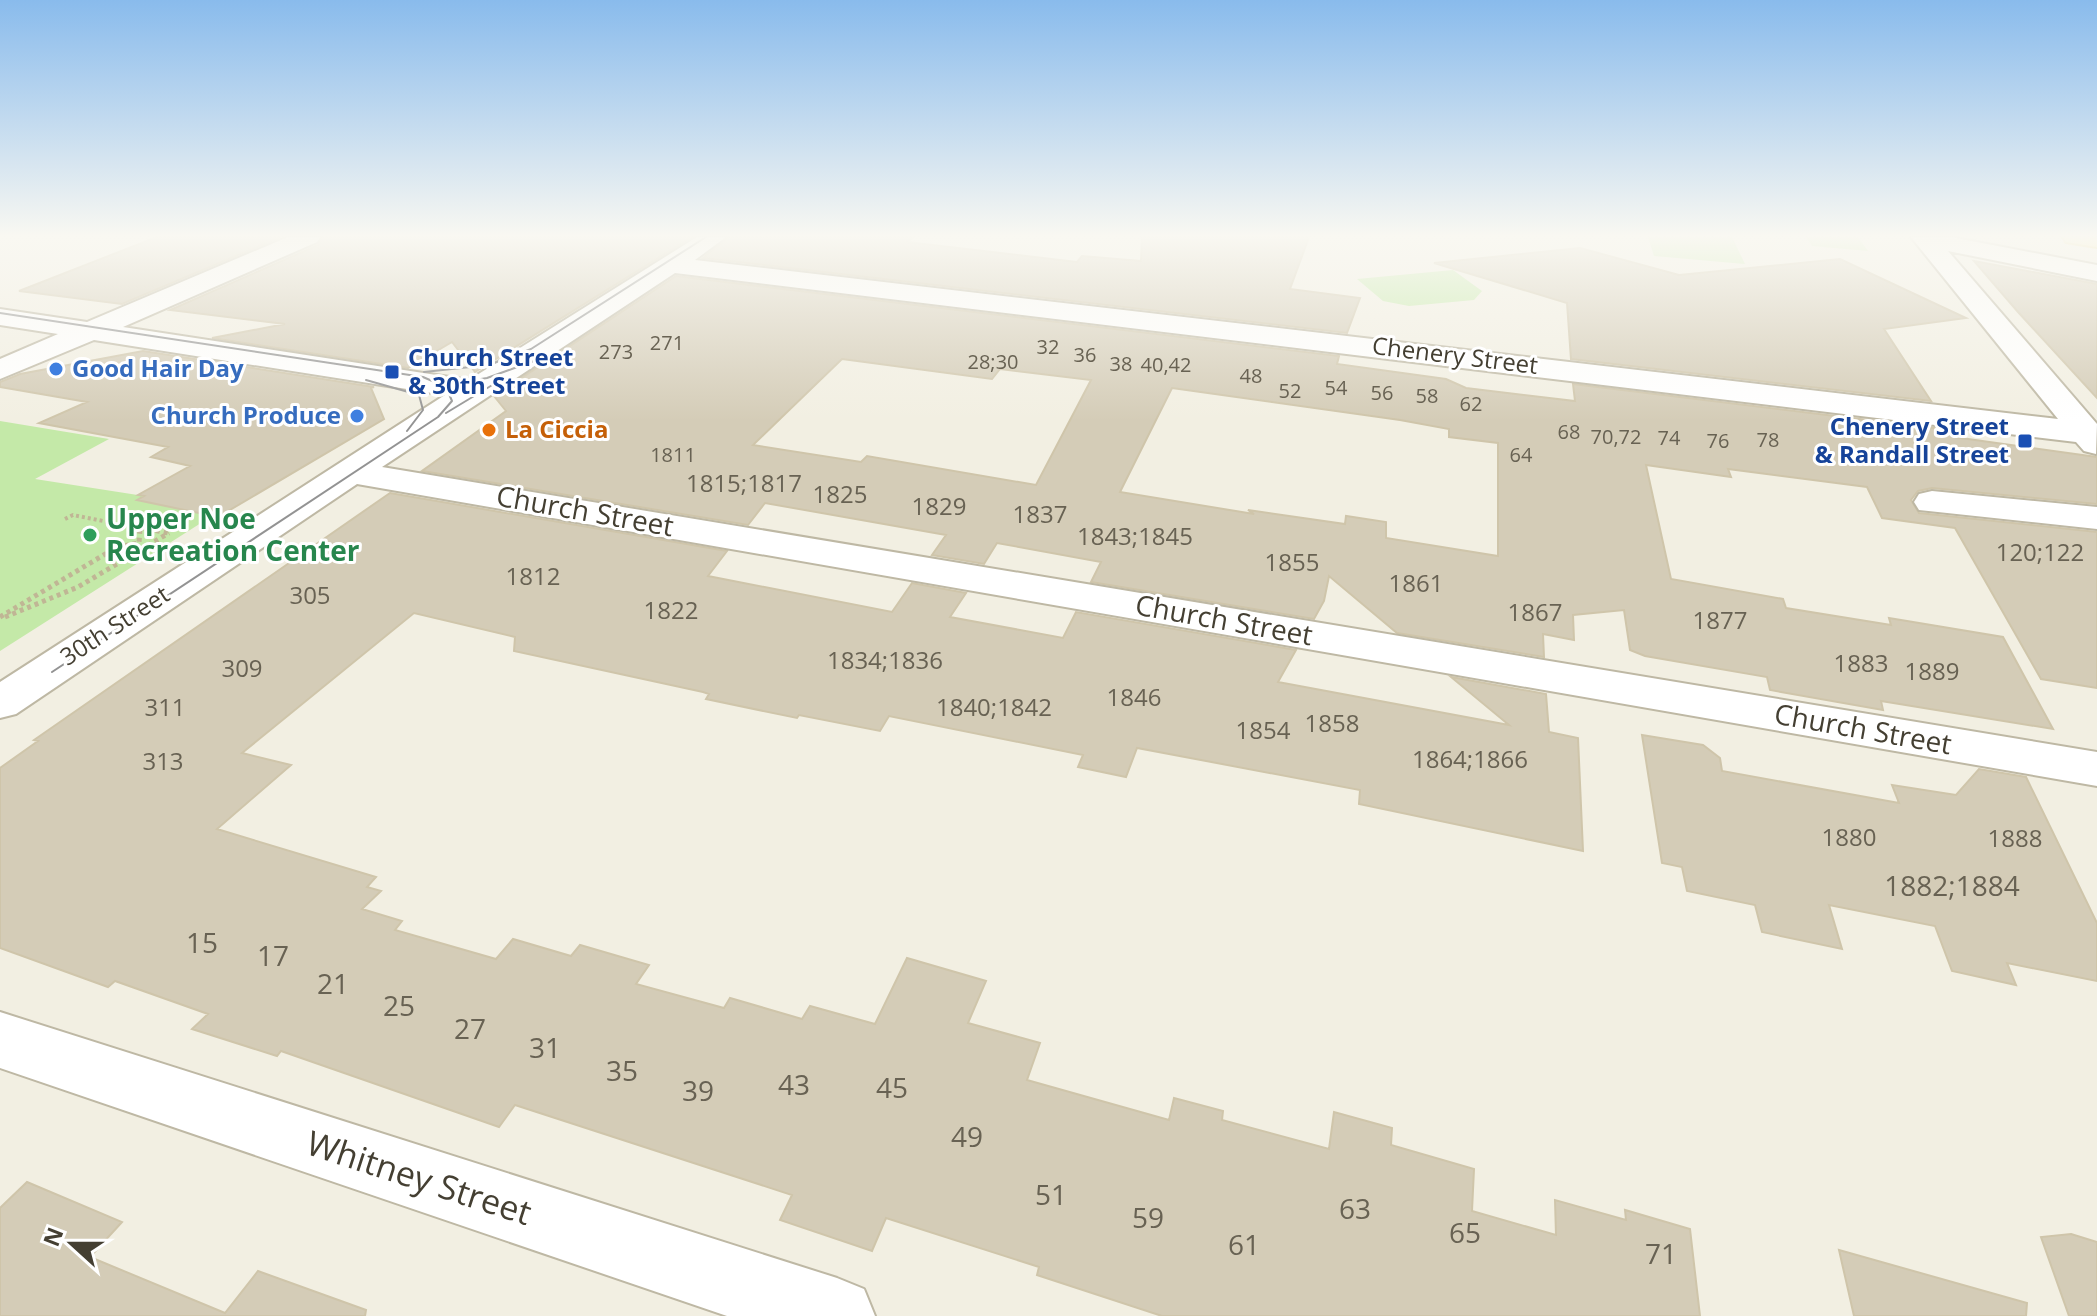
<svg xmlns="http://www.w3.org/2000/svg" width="2097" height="1316" font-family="'Open Sans',sans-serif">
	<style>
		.green { fill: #c4e9a8 }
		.building { fill: #d4ccb7; stroke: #cfc5aa; stroke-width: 2; fill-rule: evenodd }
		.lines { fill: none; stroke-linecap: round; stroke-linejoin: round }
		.minor-casing { stroke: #beb8a4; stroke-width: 4 }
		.major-casing { stroke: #e9ce59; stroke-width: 4 }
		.path-far1 { stroke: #c0b695; stroke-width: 4; stroke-dasharray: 3 3; stroke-linecap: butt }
		.path { stroke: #c0b695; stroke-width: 5; stroke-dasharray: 4 4; stroke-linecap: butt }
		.minor { fill: #fff; fill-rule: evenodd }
		.major { fill: #ffec8e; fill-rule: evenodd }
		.tram { stroke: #939393; stroke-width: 2 }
		.shop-dot { fill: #3f7fe0; stroke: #fff; stroke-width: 3 }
		.transit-dot { fill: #1a4fb4; stroke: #fff; stroke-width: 3 }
		.food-dot { fill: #e8710a; stroke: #fff; stroke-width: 3 }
		.leisure-dot { fill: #2e9e5b; stroke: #fff; stroke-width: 3 }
		.labels { text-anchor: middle; stroke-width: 6; stroke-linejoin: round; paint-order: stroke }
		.far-number-label { font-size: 20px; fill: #686253 }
		.far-street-label { font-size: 24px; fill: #443f32; stroke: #fff }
		.far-transit-label { font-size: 24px; font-weight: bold; fill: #164399; stroke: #fff; text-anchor: start }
		.far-shop-label { font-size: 24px; font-weight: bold; fill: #366cbe; stroke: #fff; text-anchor: start }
		.far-food-label { font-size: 24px; font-weight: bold; fill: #c56008; stroke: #fff; text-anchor: start }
		.number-label { font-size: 24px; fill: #686253 }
		.street-label { font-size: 28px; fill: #443f32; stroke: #fff }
		.leisure-label { font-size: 28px; font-weight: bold; fill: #27864d; stroke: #fff; text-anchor: start }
		.near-number-label { font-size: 28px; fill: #686253 }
		.near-street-label { font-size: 34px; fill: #443f32; stroke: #fff }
	</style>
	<rect width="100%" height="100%" fill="#f2efe2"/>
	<path class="green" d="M1648,237H1732L1745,264L1654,256Z
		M1806,237H1858L1868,251L1812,246Z
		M1453,270L1482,291L1474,300L1409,306L1383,301L1357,279Z
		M0,421L109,439L35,479L144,496L138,500L212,516L0,651Z"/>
	<path class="building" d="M157,237H281L122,304L19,291Z
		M323,237H692L475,372L452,342L408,368L212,338L285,324L170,310L318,245Z
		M729,237H914L907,242L1077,262L1082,256L1141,261L1142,237H1309L1290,289L1360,298L1347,333L703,258Z
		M1580,248L1679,275L1840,259L1966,318L1884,329L1931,401L1571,359L1567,303L1434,263Z
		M1974,261L2097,284V398L2018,312Z
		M676,276L1339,356L1337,364L1446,379L1466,388L1575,401L1573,384L1950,430L1954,437L2097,457V504L1932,488L1918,491L1911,500L1919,513L2097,532V688L2041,679L1955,528L1882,518L1867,487L1728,469L1731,477L1646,465L1671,579L1783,599L1786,608L1891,625L1889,618L2003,637L2053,729L1881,701L1883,710L1770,690L1767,677L1645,656L1630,650L1624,610L1573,615L1574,640L1543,634L1544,657L1397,633L1329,576L1324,601L1314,619L1091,582L1101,562L997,543L984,564L932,555L946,535L765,503L748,525L422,471L506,411L494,396ZM842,359L992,379L1000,369L1091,380L1036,485L867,456L861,462L753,445ZM1172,388L1400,420L1449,429V437L1498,443V556L1386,538V522L1346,516L1345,524L1248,510L1254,514L1120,492Z
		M143,351L374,387L371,388L384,419L218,517L137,500L144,496L138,495L190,466L151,457L168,447L39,423L87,402L0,387V382L20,374Z
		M390,493L727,551L708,576L892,612L912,583L966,593L950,617L1063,638L1076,612L1296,650L1278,682L1509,725L1451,677L1546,694L1549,732L1578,738L1583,851L1359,804L1360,790L1137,748L1126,777L1078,767L1083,755L889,716L880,731L799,715L797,718L706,699L709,694L703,692L514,651L515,637L414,613L242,753L291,765L217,829L376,877L367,887L381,891L362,909L402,921L395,930L496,959L513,939L571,956L580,945L649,965L636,984L724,1008L730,998L802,1019L810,1006L875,1024L907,958L986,981L968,1023L1040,1043L1027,1080L1169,1120L1174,1098L1223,1111L1222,1120L1329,1149L1334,1112L1392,1128L1391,1145L1474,1169L1472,1211L1556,1235L1555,1200L1626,1220L1625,1210L1690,1229L1700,1316H1162L1037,1275L1039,1267L886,1218L872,1251L780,1220L792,1195L515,1105L499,1127L281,1051L277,1056L192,1029L208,1014L115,981L108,987L0,948V768L38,741L34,740Z
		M1642,735L1703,745L1720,758L1722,771L1899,803L1892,785L1956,795L1979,769L2026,777L2097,923V981L2007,963L2016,985L1952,971L1935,926L1829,905L1842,949L1762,932L1755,905L1687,891L1682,867L1662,863Z
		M27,1182L122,1222L90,1257L225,1313L258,1271L366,1310L365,1316H0V1208Z
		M2071,1234L2097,1242V1316H2069L2041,1237Z
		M1839,1250L2027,1303L2026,1316H1854Z"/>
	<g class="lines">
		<g class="minor-casing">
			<path id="minor" d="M288,237H320L317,242L123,327L469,380L697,237H726L695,260L2058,419L1911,237H1951L2097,265V281L1948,251L2097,424L2096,454L2084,451L2076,442L675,273L382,467L2097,752V786L357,484L16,714L0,718V682L445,395L94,340L0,379V359L58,334L0,325V309L87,322Z
				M1932,491L2097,507V529L1919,510L1914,502L1919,494Z
				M0,1012L837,1278L864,1289L875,1316H727L0,1068Z"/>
		</g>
		<g class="major-casing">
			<path id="major" d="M2063,237H2097V247L2066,242Z"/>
		</g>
		<path class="path-far1" d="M65,519L73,515L118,524L141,521L140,531
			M141,528L159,531"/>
		<path class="path" d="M148,529L168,533
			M0,617L117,547L139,543L140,529
			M5,617L78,587L169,533"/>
		<use href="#minor" class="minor"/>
		<use href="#major" class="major"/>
		<path class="tram" d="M0,313L423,377L446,387L452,401L438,417L52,672
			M424,372L489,365L531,349L706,237
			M366,380L419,395L423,410L407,431
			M438,386L487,378L534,361
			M446,413L494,384"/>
	</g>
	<linearGradient id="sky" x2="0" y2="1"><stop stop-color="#89bbec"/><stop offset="0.56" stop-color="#f9f8f2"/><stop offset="1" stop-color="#f9f8f2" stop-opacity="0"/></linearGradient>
	<rect width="2097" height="421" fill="url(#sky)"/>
	<g class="shop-dot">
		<circle cx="56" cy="369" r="8"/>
		<circle cx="357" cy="416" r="8"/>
	</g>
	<g class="transit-dot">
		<rect x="384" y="364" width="16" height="16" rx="4"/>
		<rect x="2017" y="433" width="16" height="16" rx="4"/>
	</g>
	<circle class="food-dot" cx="489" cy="430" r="8"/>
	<circle class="leisure-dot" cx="90" cy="535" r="8"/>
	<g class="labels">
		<g class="far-number-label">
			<text x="667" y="350">271</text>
			<text x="1048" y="354">32</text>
			<text x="616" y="359">273</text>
			<text x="1085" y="362">36</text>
			<text x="993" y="369">28;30</text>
			<text x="1121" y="371">38</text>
			<text x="1166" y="372">40,42</text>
			<text x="1251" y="383">48</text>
			<text x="1336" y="395">54</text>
			<text x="1290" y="398">52</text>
			<text x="1382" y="400">56</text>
			<text x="1427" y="403">58</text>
			<text x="1471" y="411">62</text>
			<text x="1569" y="439">68</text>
			<text x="1616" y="444">70,72</text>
			<text x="1669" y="445">74</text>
			<text x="1768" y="447">78</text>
			<text x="1718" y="448">76</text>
			<text x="673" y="462">1811</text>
			<text x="1521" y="462">64</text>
		</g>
		<g class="far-street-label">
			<text transform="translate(1455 356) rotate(7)" y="8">Chenery Street</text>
			<text transform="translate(115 626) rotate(-33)" y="8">30th Street</text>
		</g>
		<g class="far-transit-label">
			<text x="408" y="366">Church Street<tspan x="408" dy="28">&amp; 30th Street</tspan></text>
			<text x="2009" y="435" text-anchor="end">Chenery Street<tspan x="2009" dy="28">&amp; Randall Street</tspan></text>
		</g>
		<g class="far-shop-label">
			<text x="72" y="377">Good Hair Day</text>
			<text x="341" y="424" text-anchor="end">Church Produce</text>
		</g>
		<g class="far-food-label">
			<text x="505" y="438">La Ciccia</text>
		</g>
		<g class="number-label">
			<text x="744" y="492">1815;1817</text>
			<text x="840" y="503">1825</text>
			<text x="939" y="515">1829</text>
			<text x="1040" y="523">1837</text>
			<text x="1135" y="545">1843;1845</text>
			<text x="2040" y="561">120;122</text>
			<text x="1292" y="571">1855</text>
			<text x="533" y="585">1812</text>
			<text x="1416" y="592">1861</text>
			<text x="310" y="604">305</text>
			<text x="671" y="619">1822</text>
			<text x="1535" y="621">1867</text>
			<text x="1720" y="629">1877</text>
			<text x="885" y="669">1834;1836</text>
			<text x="1861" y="672">1883</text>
			<text x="242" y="677">309</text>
			<text x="1932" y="680">1889</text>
			<text x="1134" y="706">1846</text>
			<text x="165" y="716">311</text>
			<text x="994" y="716">1840;1842</text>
			<text x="1332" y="732">1858</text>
			<text x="1263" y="739">1854</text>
			<text x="1470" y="768">1864;1866</text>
			<text x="163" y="770">313</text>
			<text x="1849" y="846">1880</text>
			<text x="2015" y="847">1888</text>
		</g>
		<g class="street-label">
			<text transform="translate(585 511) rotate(10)" y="10">Church Street</text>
			<text transform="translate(1224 620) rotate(10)" y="10">Church Street</text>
			<text transform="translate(1863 729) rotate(10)" y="10">Church Street</text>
		</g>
		<g class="leisure-label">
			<text x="106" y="529">Upper Noe<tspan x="106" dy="32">Recreation Center</tspan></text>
		</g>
		<g class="near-number-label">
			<text x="1952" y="896">1882;1884</text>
			<text x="202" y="953">15</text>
			<text x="273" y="966">17</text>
			<text x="333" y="994">21</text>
			<text x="399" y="1016">25</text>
			<text x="470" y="1039">27</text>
			<text x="545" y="1058">31</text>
			<text x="622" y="1081">35</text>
			<text x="794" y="1095">43</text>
			<text x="892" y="1098">45</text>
			<text x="698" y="1101">39</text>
			<text x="967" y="1147">49</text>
			<text x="1051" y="1205">51</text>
			<text x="1355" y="1219">63</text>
			<text x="1148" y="1228">59</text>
			<text x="1465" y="1243">65</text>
			<text x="1244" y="1255">61</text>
			<text x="1661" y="1264">71</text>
		</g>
		<g class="near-street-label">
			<text transform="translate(419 1178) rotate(18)" y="12">Whitney Street</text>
		</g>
	</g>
	<g transform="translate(72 1244) rotate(291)" stroke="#ffffff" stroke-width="6" paint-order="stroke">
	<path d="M0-6L14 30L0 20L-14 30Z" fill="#443f32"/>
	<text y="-12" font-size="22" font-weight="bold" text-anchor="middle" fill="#443f32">N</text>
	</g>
</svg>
